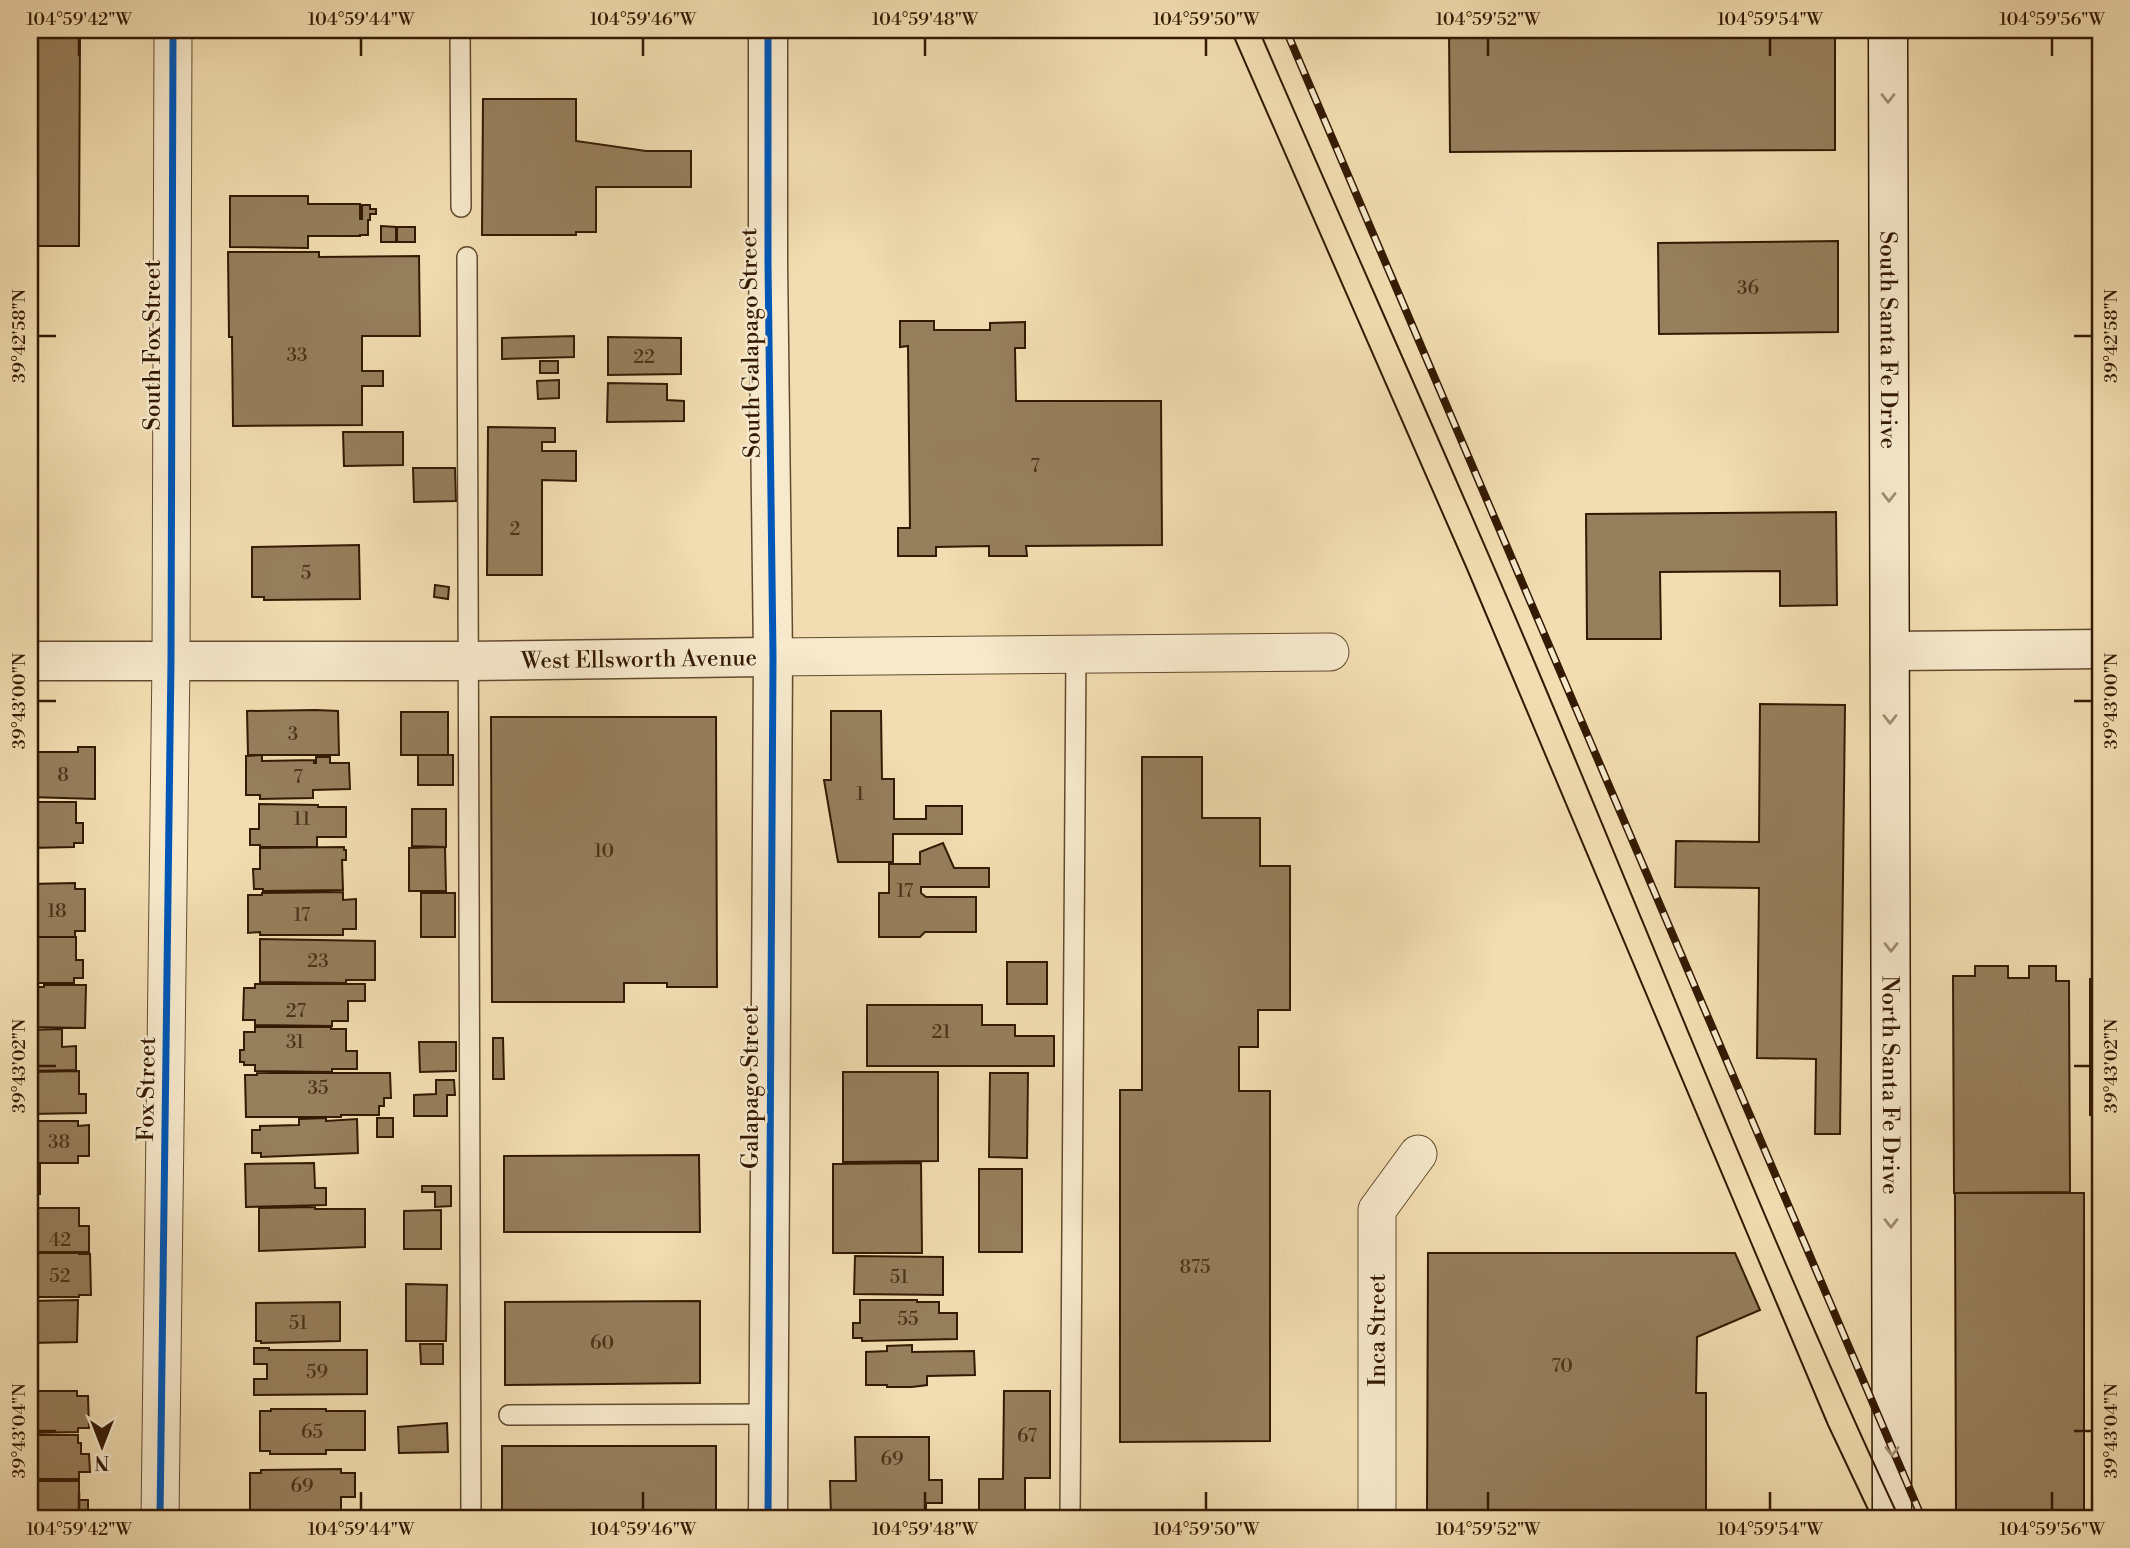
<svg xmlns="http://www.w3.org/2000/svg" width="2130" height="1548" font-family="'Libre Bodoni',serif">
	<style>
		.building { fill: #967f5d; stroke: #341a02; stroke-width: 2 }
		.lines { fill: none; stroke-linecap: round; stroke-linejoin: round }
		.service-casing { stroke: #634b2e; stroke-width: 22 }
		.minor-casing { stroke: #634b2e; stroke-width: 39 }
		.tertiary-casing { stroke: #634b2e; stroke-width: 41 }
		.secondary-casing { stroke: #341a02; stroke-width: 41 }
		.service { stroke: #f6e9cc; stroke-width: 19 }
		.minor { stroke: #f6e9cc; stroke-width: 37 }
		.tertiary { stroke: #f6e9cc; stroke-width: 38 }
		.secondary { stroke: #f6e9cc; stroke-width: 38 }
		.tram { stroke: #341a02; stroke-width: 2 }
		.rail-casing { stroke: #341a02; stroke-width: 8 }
		.rail { stroke: #f6e9cc; stroke-width: 5; stroke-dasharray: 16; stroke-linecap: butt }
		.cycleway-casing { stroke: #f6e9cc; stroke-width: 11 }
		.cycleway { stroke: #0057b8; stroke-width: 7 }
		.oneway { stroke: #9f8c71 }
		.ticks { fill: none; stroke: #341a02; stroke-width: 2.5 }
		.labels { text-anchor: middle; stroke-width: 5; stroke-linejoin: round; paint-order: stroke }
		.number-label { font-size: 19px; fill: #4c3319 }
		.street-label { font-size: 23px; fill: #341a02; stroke: #f6e9cc }
		.neatline { fill: none; stroke: #341a02; stroke-width: 2.5 }
		.ticks-label { font-size: 18px; text-anchor: middle; fill: #341a02 }
	</style>
	<rect width="100%" height="100%" fill="#f1ddb1"/>
	<filter id="stains"><feTurbulence type="fractalNoise" baseFrequency=".00286" numOctaves="4"/><feColorMatrix values="0 0 0 0 .2 0 0 0 0 .09 0 0 0 0 .02 0 0 0 .5 -.17"/></filter>
	<radialGradient id="worn" r=".72"><stop offset=".6" stop-color="#630" stop-opacity="0"/><stop offset="1" stop-color="#630" stop-opacity=".3"/></radialGradient>
	<path class="building" d="M30,30H80L79,246H30Z
		M487,30H564V31H487Z
		M1449,30H1835V150L1450,152Z
		M483,99H576V141L646,151H691V187H596V232H576V235H482Z
		M230,196H308V204H360V219H362V205H370V209H376V214H370V220H368V235H360V236H308V248L230,247Z
		M381,226L396,227V242H381Z
		M397,227H415V242H397Z
		M1838,241V332L1659,334L1658,243Z
		M228,252H319V257L419,256L420,336H362V371H383V386H362V425L233,426L232,337H229Z
		M900,321H934V330H990V323L1025,322V348H1015L1016,401H1161L1162,545L1026,546L1027,556H989V546L936,547V556H898V528H910L908,346L900,347Z
		M574,336V357L502,359V338Z
		M608,337L681,338V374L608,375Z
		M540,361H558V373H540Z
		M559,380V398L538,399L537,381Z
		M608,383L667,384V400L684,401V421L607,422Z
		M488,427L555,428V442H542V451H576V481L542,480V575H487Z
		M343,432H403V465L344,466Z
		M413,468H455L456,501L414,502Z
		M1836,512L1837,605L1780,606V571L1660,572L1661,639H1587L1586,514Z
		M359,545L360,599L264,600V597H252V547Z
		M435,585L449,587L448,599L434,597Z
		M1760,704L1845,705L1840,1134H1815L1816,1059L1757,1058L1759,888L1675,887L1676,841L1759,842Z
		M316,710L338,711L339,755H248L247,711Z
		M831,711H881L882,779H894V819H926V806H962V834H893V862H838L824,780H831Z
		M401,712H448V755H401Z
		M491,717H716L717,987H667V983H624V1002H492Z
		M78,747H95V799L30,797V752H78Z
		M262,755V761L314,760V763H316V757H330V763H349L350,789L313,790V798L260,799V795H246V756Z
		M418,755H453V785H418Z
		M1142,757H1202V818H1260V866H1290V1010H1258V1047H1239V1091H1270V1441L1120,1442V1090H1142Z
		M30,802H76V823H83V843H74V847L30,848Z
		M259,804L318,805V807H346V837H317V847H260V845H250V829H259Z
		M412,809H446V847L412,846Z
		M943,843L954,868H989V887H921V893L926,897H976V932H925L920,937H879V893H889V864H920V852Z
		M344,847V850H346V860H342L343,890L263,891V889H254L253,869H260V848Z
		M445,847L446,891H409V848Z
		M75,883V889H85V931H75V937H30V884Z
		M343,892V900L356,899V929H343V935H260V932L248,933V895H262V893Z
		M421,893H455V937H421Z
		M30,937H76V960H83V978H74V983H30Z
		M260,939L375,941V980H346V983L260,982Z
		M1007,962H1047V1004H1007Z
		M1975,966H2008V978H2029V966H2056V981H2069L2070,1192L1954,1193L1953,976H1975Z
		M2090,979H2100V1115H2090Z
		M255,984H365V1001H348V1021H332V1026L255,1025V1020H243L244,988H255Z
		M44,985H86L85,1028L30,1027V987H44Z
		M867,1005H982V1025H1015V1036H1054V1066H867Z
		M255,1027H331V1029H346V1051H357V1069H332V1072L255,1071V1065H244V1062H240V1050H244V1032H255Z
		M62,1029V1047L76,1046V1070L30,1071V1030Z
		M493,1038H503L504,1079H493Z
		M419,1042H456V1071L420,1072Z
		M79,1071V1094H86V1113L30,1114V1072Z
		M843,1072H938V1161L843,1162Z
		M257,1073H390L391,1098H384V1106H379V1115H341V1117H246L245,1075H257Z
		M990,1073H1028L1027,1158L989,1157Z
		M436,1080H454L455,1095H447V1116H414V1095L436,1094Z
		M326,1118V1121L357,1119L358,1153L261,1157V1153H252V1130H260V1126L299,1125V1119Z
		M377,1118H393V1137H377Z
		M30,1121H78V1126L89,1125V1156H78V1163H30Z
		M699,1155L700,1232H504V1156Z
		M30,1163H40V1194H30Z
		M314,1163L315,1188H326V1205L246,1207L245,1164Z
		M921,1163L922,1253H833V1164Z
		M979,1169H1022V1252H979Z
		M422,1186H451V1206L435,1207V1192H422Z
		M1955,1193H2084V1518H1956Z
		M315,1207V1209H365V1247L259,1251V1208Z
		M30,1208H79V1226H89V1252H30Z
		M441,1210V1249H404V1211Z
		M30,1253H79V1254H90L91,1295H79V1297H30Z
		M1428,1253H1735L1760,1310L1697,1337L1696,1393H1706V1518H1427Z
		M855,1256L943,1257V1295L854,1294Z
		M406,1284L447,1285L446,1341H406Z
		M78,1300L77,1342L30,1343V1301Z
		M860,1300H917V1302H939V1313H957V1339L862,1341V1338H853V1323H860Z
		M700,1301V1383L505,1385V1302Z
		M340,1302V1341L261,1343V1341H256V1303Z
		M420,1344H443V1364H421Z
		M912,1345V1352L974,1351L975,1375L927,1376V1385L912,1387H887V1385H866V1352L887,1351V1346Z
		M254,1348H269V1350H367V1394L254,1395V1379H267V1364H254Z
		M30,1391H77V1396H88L89,1428H78V1432L30,1433Z
		M1004,1391H1050V1478H1025V1518H979V1479H1003Z
		M271,1409H326V1411H365V1450H326V1454H270V1451H260V1411H271Z
		M447,1423L448,1452L399,1453L398,1427Z
		M30,1435H78V1443H81V1454H89L90,1472H79V1479H30Z
		M855,1437H929V1480H942V1503H926V1516H907V1518H831L830,1481H856Z
		M502,1446H716V1518H502Z
		M341,1469V1473H355V1497H341V1518H250V1473H261V1470Z
		M30,1481H79V1500H88V1518H30Z"/>
	<g class="lines">
		<g class="service-casing">
			<path id="service" d="M460,30L461,207
				M467,257L471,1518
				M509,1415L767,1414
				M1070,1518L1076,654"/>
		</g>
		<g class="minor-casing">
			<path id="minor" d="M773,657L1330,652
				M160,1518L171,661L173,30
				M1377,1518V1210L1418,1154"/>
		</g>
		<g class="tertiary-casing">
			<g id="tertiary">
				<path d="M1890,651L2100,649"/>
				<path id="s1" d="M30,661H469L773,657"/>
				<path d="M768,1518L773,657L768,263V30"/>
			</g>
		</g>
		<g class="secondary-casing">
			<g id="secondary">
				<path id="s2" d="M1888,30L1892,1518"/>
			</g>
		</g>
		<use href="#service" class="service"/>
		<use href="#minor" class="minor"/>
		<use href="#tertiary" class="tertiary"/>
		<use href="#secondary" class="secondary"/>
		<path class="tram" d="M1231,30L1467,569L1828,1425L1872,1518
			M1259,30C1347,234 1439,437 1526,642C1650,934 1765,1230 1899,1518"/>
		<g class="rail-casing">
			<path id="rail" d="M1286,30L1922,1518"/>
		</g>
		<use href="#rail" class="rail"/>
		<g class="cycleway-casing">
			<path id="cycleway" d="M160,1518L171,661L173,30
				M768,1518L773,657L768,263V30"/>
		</g>
		<use href="#cycleway" class="cycleway"/>
	</g>
	<defs><path id="oneway-chevron" d="M-2-3.5L2.5 0L-2 3.5" fill="none" stroke-width="1.6" stroke-linecap="round" stroke-linejoin="round" transform="scale(1.75)"/></defs>
	<g class="oneway">
		<use href="#oneway-chevron" transform="translate(1888 98) rotate(90)"/>
		<use href="#oneway-chevron" transform="translate(1889 497) rotate(90)"/>
		<use href="#oneway-chevron" transform="translate(1890 719) rotate(90)"/>
		<use href="#oneway-chevron" transform="translate(1891 947) rotate(90)"/>
		<use href="#oneway-chevron" transform="translate(1891 1223) rotate(90)"/>
		<use href="#oneway-chevron" transform="translate(1892 1451) rotate(90)"/>
	</g>
	<path class="ticks" d="M79,38V56M361,38V56M643,38V56M925,38V56M1206,38V56M1488,38V56M1770,38V56M2052,38V56M38,336H56M2074,336H2092M38,701H56M2074,701H2092M38,1066H56M2074,1066H2092M38,1431H56M2074,1431H2092M79,1492V1510M361,1492V1510M643,1492V1510M925,1492V1510M1206,1492V1510M1488,1492V1510M1770,1492V1510M2052,1492V1510"/>
	<g class="labels">
		<g class="number-label">
			<text x="1748" y="294">36</text>
			<text x="297" y="361">33</text>
			<text x="644" y="363">22</text>
			<text x="1035" y="472">7</text>
			<text x="515" y="535">2</text>
			<text x="306" y="579">5</text>
			<text x="293" y="740">3</text>
			<text x="63" y="781">8</text>
			<text x="298" y="783">7</text>
			<text x="860" y="800">1</text>
			<text x="302" y="825">11</text>
			<text x="604" y="857">10</text>
			<text x="905" y="897">17</text>
			<text x="57" y="917">18</text>
			<text x="302" y="921">17</text>
			<text x="318" y="967">23</text>
			<text x="296" y="1017">27</text>
			<text x="941" y="1038">21</text>
			<text x="295" y="1048">31</text>
			<text x="318" y="1094">35</text>
			<text x="59" y="1148">38</text>
			<text x="60" y="1246">42</text>
			<text x="1195" y="1273">875</text>
			<text x="60" y="1282">52</text>
			<text x="899" y="1283">51</text>
			<text x="908" y="1325">55</text>
			<text x="298" y="1329">51</text>
			<text x="602" y="1349">60</text>
			<text x="1562" y="1372">70</text>
			<text x="317" y="1378">59</text>
			<text x="312" y="1438">65</text>
			<text x="1027" y="1442">67</text>
			<text x="892" y="1465">69</text>
			<text x="302" y="1492">69</text>
		</g>
		<g class="street-label">
			<text dy="8" stroke="none"><textPath href="#s2" startOffset="310">South Santa Fe Drive</textPath></text>
			<text transform="translate(750 343) rotate(-91)" y="8">South Galapago Street</text>
			<text transform="translate(152 345) rotate(-90)" y="8">South Fox Street</text>
			<text dy="8" stroke="none"><textPath href="#s1" startOffset="609">West Ellsworth Avenue</textPath></text>
			<text dy="8" stroke="none"><textPath href="#s2" startOffset="1055">North Santa Fe Drive</textPath></text>
			<text transform="translate(750 1087) rotate(-90)" y="8">Galapago Street</text>
			<text transform="translate(146 1089) rotate(-89)" y="8">Fox Street</text>
			<text transform="translate(1377 1330) rotate(-90)" y="8">Inca Street</text>
		</g>
	</g>
	<rect width="2130" height="1548" fill="none" stroke="#f1ddb1" stroke-width="77"/>
	<g transform="translate(102 1446) rotate(180)" stroke="#f6e9cc" stroke-width="5" paint-order="stroke">
	<path d="M0-5L12 26L0 18L-12 26Z" fill="#341a02"/>
	<text y="-10" font-size="19" font-weight="bold" text-anchor="middle" fill="#341a02">N</text>
	</g>
	<rect x="38" y="38" width="2054" height="1472" class="neatline"/>
	<g class="ticks-label">
		<text x="79" y="25">104°59'42"W</text>
		<text x="361" y="25">104°59'44"W</text>
		<text x="643" y="25">104°59'46"W</text>
		<text x="925" y="25">104°59'48"W</text>
		<text x="1206" y="25">104°59'50"W</text>
		<text x="1488" y="25">104°59'52"W</text>
		<text x="1770" y="25">104°59'54"W</text>
		<text x="2052" y="25">104°59'56"W</text>
		<text transform="translate(2111 336) rotate(-90)" y="6">39°42'58"N</text>
		<text transform="translate(19 336) rotate(-90)" y="6">39°42'58"N</text>
		<text transform="translate(2111 701) rotate(-90)" y="6">39°43'00"N</text>
		<text transform="translate(19 701) rotate(-90)" y="6">39°43'00"N</text>
		<text transform="translate(2111 1066) rotate(-90)" y="6">39°43'02"N</text>
		<text transform="translate(19 1066) rotate(-90)" y="6">39°43'02"N</text>
		<text transform="translate(2111 1431) rotate(-90)" y="6">39°43'04"N</text>
		<text transform="translate(19 1431) rotate(-90)" y="6">39°43'04"N</text>
		<text x="79" y="1535">104°59'42"W</text>
		<text x="361" y="1535">104°59'44"W</text>
		<text x="643" y="1535">104°59'46"W</text>
		<text x="925" y="1535">104°59'48"W</text>
		<text x="1206" y="1535">104°59'50"W</text>
		<text x="1488" y="1535">104°59'52"W</text>
		<text x="1770" y="1535">104°59'54"W</text>
		<text x="2052" y="1535">104°59'56"W</text>
	</g>
	<rect width="100%" height="100%" filter="url(#stains)"/>
	<rect width="100%" height="100%" fill="url(#worn)"/>
</svg>
